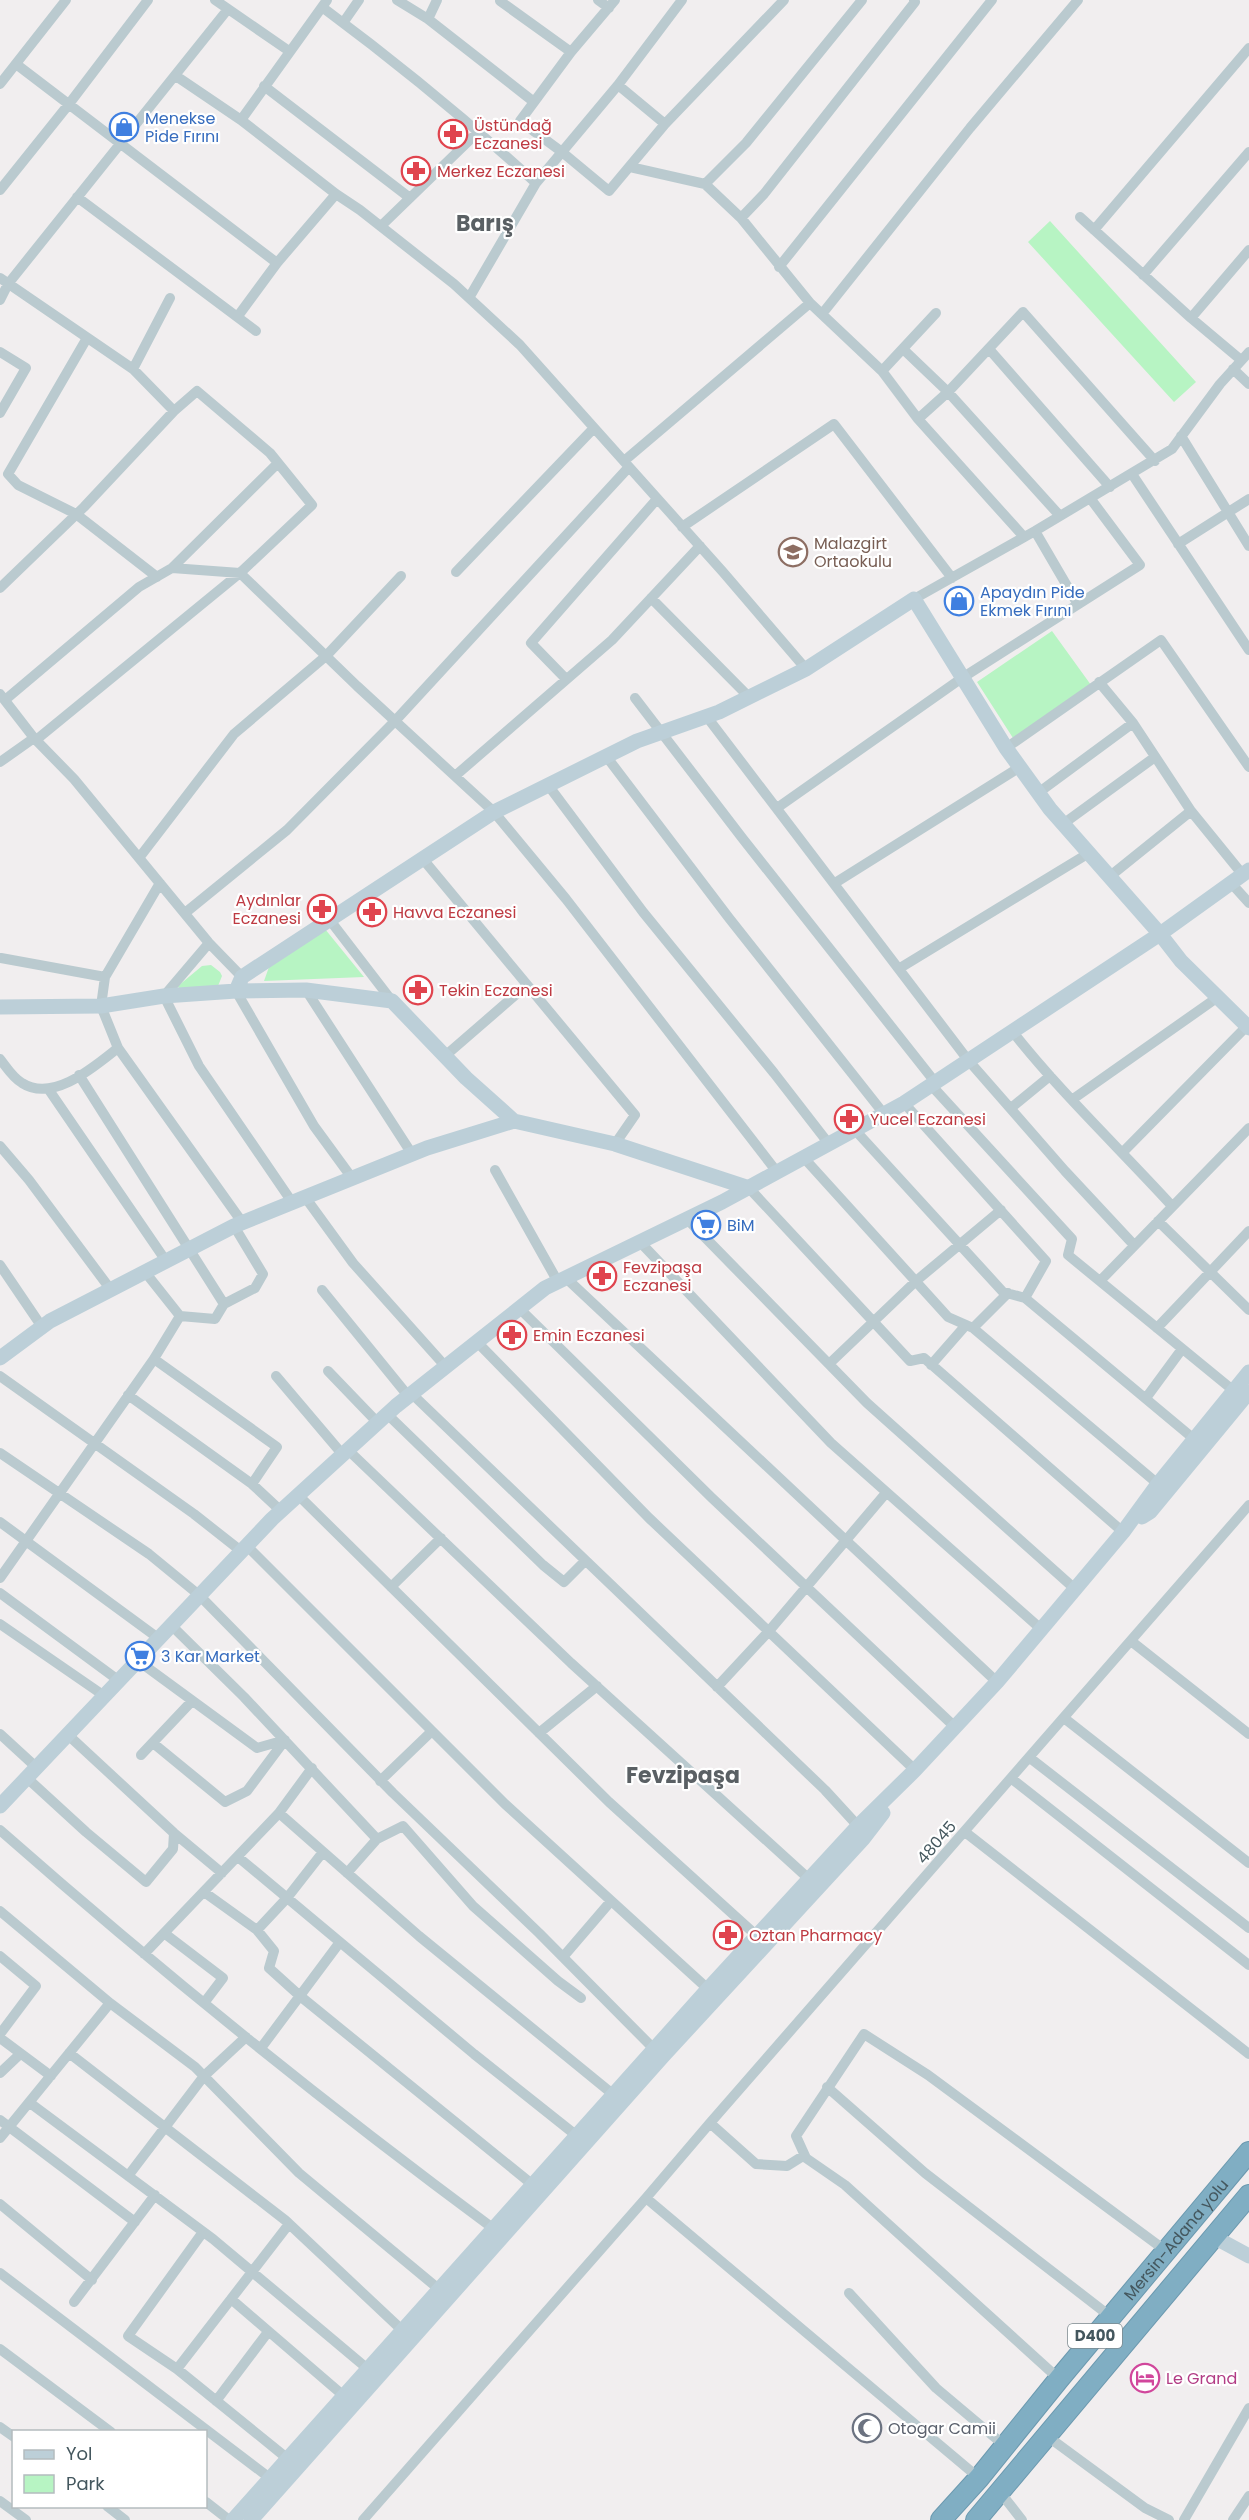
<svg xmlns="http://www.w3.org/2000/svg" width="1249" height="2520" font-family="Poppins,sans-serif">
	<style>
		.green { fill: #b7f4c3 }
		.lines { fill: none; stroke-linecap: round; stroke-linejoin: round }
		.highway-casing { stroke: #6b99af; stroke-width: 22 }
		.street { stroke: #bacacf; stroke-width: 10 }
		.secondary { stroke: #bccfd8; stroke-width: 15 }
		.highway { stroke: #80aec3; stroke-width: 20 }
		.labels { text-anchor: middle; stroke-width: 4.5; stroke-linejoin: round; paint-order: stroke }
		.shield { fill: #fff; stroke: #7c898e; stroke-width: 1.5 }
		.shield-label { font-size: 15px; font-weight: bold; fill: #44575e }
		.shop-label { font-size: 16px; fill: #366cbe; stroke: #fff; text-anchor: start }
		.health-label { font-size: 16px; fill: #be3a42; stroke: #fff; text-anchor: start }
		.education-label { font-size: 16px; fill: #785e54; stroke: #fff; text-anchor: start }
		.street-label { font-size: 16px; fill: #44575e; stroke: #fff }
		.hotel-label { font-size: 16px; fill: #b23c85; stroke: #fff; text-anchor: start }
		.worship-label { font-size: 16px; fill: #5b616d; stroke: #fff; text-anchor: start }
		.district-label { font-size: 22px; font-weight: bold; fill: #5a6064; stroke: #fff }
	</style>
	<rect width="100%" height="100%" fill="#f1eeef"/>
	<path class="green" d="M1050,221L1196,382L1174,402L1028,242Z
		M1052,631L1091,685L1013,738L977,682Z
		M325,929L364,977L264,981L269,967Z
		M211,965L220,972L222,976L218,986L179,989L178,986L202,966Z"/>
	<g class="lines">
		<g class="highway-casing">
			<g id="highway">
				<path id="s1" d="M941,2520L979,2478L1059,2379L1249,2152"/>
				<path d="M976,2520L1249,2195"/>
			</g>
		</g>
		<path class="street" d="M215,0L289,51
			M397,0L428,19L534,102
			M598,0L609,8
			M615,0L571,52L520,121L562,152L609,191L665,124L784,0
			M500,1L571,52
			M322,7C396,62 467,120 536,183
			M428,19L437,0
			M343,23L359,0
			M16,64L277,263
			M176,76L241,120L336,194L360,210L454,284L520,345L723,572L806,669
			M0,84L66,0
			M618,85L665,124
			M264,86L410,198
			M241,120L327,0
			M630,167L705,184L741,218L810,303L882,371L918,419L1024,537
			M705,184L746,143L862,0
			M0,190L69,104L148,0
			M77,197L256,331
			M1080,217L1191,318L1241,360
			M741,218L764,194L915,2L914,0
			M381,226L479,131
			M1094,230L1249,48
			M779,267L992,0
			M1143,275L1249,152
			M0,278L133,369L174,411L84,507L0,588
			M469,298L536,183L618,85L682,0
			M0,300L8,284L228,9
			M822,314L970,128L1078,0
			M238,316L277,263L336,194
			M1191,318L1249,250
			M87,338L8,474L18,485L76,514L157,577
			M903,349L948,392L1060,516
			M989,349L1110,487
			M0,352L26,368L0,413
			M133,369L170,298
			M1233,369L1249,384
			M882,371L936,313
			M918,419L948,392L1023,312L1155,461
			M1181,436L1249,546
			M624,461L810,303
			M1132,474L1249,650
			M682,527L834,424L952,578
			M1035,531L1077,603
			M1178,544L1249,499
			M172,568L278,463
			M456,572L593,429
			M651,598L749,697
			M914,599L1035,531L1172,449L1220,384L1249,352
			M566,679L531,643L657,499
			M1099,682L1133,723L1191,811L1243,875
			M0,694L34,738L74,779L209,943L242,977
			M635,698L743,839L935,1082
			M5,700L139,587L172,568L240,573L357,686L494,812L566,899L777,1172
			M707,717L968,1060L1065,1171L1134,1245
			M36,740L240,573L312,505L270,453L197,391L174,411
			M1006,748L1161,640L1249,767
			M606,756L729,918L884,1114
			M0,762L34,738
			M455,776L612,640L700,546
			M548,785L643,912L774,1073L829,1144
			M1038,793L1133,723
			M777,808L962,678L1140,565L1090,498
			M1063,824L1155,757
			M139,858L234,734L326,656L401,576
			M422,858L635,1115L615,1144
			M1109,877L1191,811
			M160,883L105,977L101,1006L118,1048L242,1222
			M835,883L1020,767
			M1231,883L1249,903
			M185,913L287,830L395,721L629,467
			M329,919L392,1001
			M209,943L164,996L199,1066L292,1202
			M1,958L105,977
			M900,968L1089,853
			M306,990L412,1154
			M236,991L314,1126L352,1178
			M1012,1031C1061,1093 1119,1148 1172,1206
			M445,1056L527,985
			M0,1059C7,1068 13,1078 22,1083C53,1103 94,1067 118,1048
			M79,1075L224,1304
			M931,1085L1072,1239L1068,1255L1234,1391
			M49,1090L166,1261
			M1073,1099L1218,997
			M904,1103L1046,1261L1025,1298
			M1011,1108L1050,1076
			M855,1130L1003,1292L1025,1298L1194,1439
			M0,1146L29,1180L111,1290
			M1122,1153L1247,1026
			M804,1158L948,1317L973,1328L1158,1484
			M495,1170L558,1282
			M749,1188L910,1361L924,1358L1123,1532
			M305,1197L353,1263L446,1367
			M687,1219L867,1403L1075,1589
			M1158,1221L1249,1310
			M640,1242L831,1443L1041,1629
			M0,1265L42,1327
			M145,1272L180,1316L152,1362
			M566,1278L997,1682
			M1100,1281L1249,1128
			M322,1290L409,1397
			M520,1309L712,1498L955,1727
			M180,1316L215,1319L224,1304L255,1288L263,1274L234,1226
			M973,1328L1008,1293
			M1157,1328L1249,1231
			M477,1342L649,1518L915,1770
			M829,1364L916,1281L1001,1210
			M931,1365L966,1325
			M328,1371L378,1423
			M0,1376L194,1514L241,1551
			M276,1376L343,1455
			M412,1394L825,1790L858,1826
			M128,1395L252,1484L281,1511
			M1146,1398L1182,1349
			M387,1414L543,1565L564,1582L585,1561
			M348,1450L571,1663L809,1879
			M0,1453L149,1554L199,1595L393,1793L539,1933L654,2049
			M298,1495L609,1802L757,1936
			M0,1522L158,1638
			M247,1546L505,1804L708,1989
			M0,1578L154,1359L277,1447L252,1484
			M391,1587L441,1538
			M0,1593L118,1680
			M0,1624L103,1695
			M171,1625L244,1697L377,1839
			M1131,1641L1249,1734
			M137,1660L257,1748L285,1740
			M717,1687L769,1631L886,1493
			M1064,1718L1249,1863
			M539,1733L597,1686
			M0,1734L36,1767
			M67,1734L174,1833L222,1873
			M153,1743L225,1802L247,1791L285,1740
			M141,1755L192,1701
			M1030,1758L1249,1928
			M26,1777L86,1832L146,1882L173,1849L174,1833
			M1012,1779L1249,1965
			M380,1781L432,1731
			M279,1813L419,1936L614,2095
			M0,1830C159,1970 324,2103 494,2229
			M965,1832L1249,2054
			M238,1857L474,2054L577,2136
			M347,1873L377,1839L403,1826L473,1906L558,1981L581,1998
			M204,1892L257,1930L274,1951L269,1968L300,1996L533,2185
			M0,1911L110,2003L195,2067L299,2173L440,2290
			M257,1930L287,1898L323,1852
			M164,1933L223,1978L204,2003
			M144,1954L279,1813L312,1768
			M0,1956L36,1986L0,2034
			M563,1957L611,1901
			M0,2038L51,2076
			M261,2048L340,1942
			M69,2053L285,2220L403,2331
			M0,2073L20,2054
			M827,2087L925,2173L1111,2317
			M30,2103L213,2239L369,2370
			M0,2120L135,2222
			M710,2123L756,2164L787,2166L803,2156L845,2185L1059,2379
			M0,2138L110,2003
			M806,2158L796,2136L864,2034L928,2075L1166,2251
			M128,2176L204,2076L246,2037
			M646,2198L979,2478
			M0,2204L92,2280
			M203,2232L128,2336L177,2369L288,2459
			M0,2273L271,2479
			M849,2293L936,2388L1005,2446
			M231,2299L345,2397
			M74,2302L155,2195
			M0,2349L111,2432
			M177,2369L289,2224
			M216,2401L268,2332
			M0,2427L14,2437
			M1047,2436L1145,2508L1169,2520
			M1000,2492L1022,2520
			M0,2501L26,2520
			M206,2502L229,2520
			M107,2506L125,2520
			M363,2520L646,2198L710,2123L1249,1505
			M1184,2520L1249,2408
			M1233,2520L1249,2496"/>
		<path class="secondary" d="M236,991L242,977L494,812L637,741L719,712L806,669L914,599L1006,748L1050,809L1160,934L1181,961L1249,1028
			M0,1007L101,1006L164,996L236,991L306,990L392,1001L466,1078L514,1121
			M0,1358L50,1321L234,1226L427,1148L514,1121L615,1144L749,1188
			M1142,1517L1150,1512L1249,1392
			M0,1806L272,1519L396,1406L545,1288L722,1202L904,1103L1160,934L1249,870
			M1214,2237L1249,2256
			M233,2520L708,1989L858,1826L915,1770L997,1682L1123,1532L1158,1484L1249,1372
			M251,2520L663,2056L863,1839L883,1813"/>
		<use href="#highway" class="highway"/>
	</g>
	<defs>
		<g id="shop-ring" transform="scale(1.5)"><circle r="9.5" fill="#fff" stroke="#3f7fe0" stroke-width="1.5"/><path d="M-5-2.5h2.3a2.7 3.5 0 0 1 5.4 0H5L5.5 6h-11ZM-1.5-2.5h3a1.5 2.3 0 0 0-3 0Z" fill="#3f7fe0"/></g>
		<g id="pharmacy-ring" transform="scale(1.5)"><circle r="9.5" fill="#fff" stroke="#e0444e" stroke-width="1.5"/><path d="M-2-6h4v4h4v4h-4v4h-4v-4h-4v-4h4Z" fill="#e0444e"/></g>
		<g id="school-ring" transform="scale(1.5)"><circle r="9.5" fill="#fff" stroke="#8d6e63" stroke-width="1.5"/><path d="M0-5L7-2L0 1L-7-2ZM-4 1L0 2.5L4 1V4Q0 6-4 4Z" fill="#8d6e63"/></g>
		<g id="supermarket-ring" transform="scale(1.5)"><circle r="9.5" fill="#fff" stroke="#3f7fe0" stroke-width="1.5"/><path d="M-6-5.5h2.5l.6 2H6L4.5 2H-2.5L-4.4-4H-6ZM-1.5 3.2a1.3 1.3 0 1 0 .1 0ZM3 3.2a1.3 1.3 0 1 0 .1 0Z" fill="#3f7fe0"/></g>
		<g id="hotel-ring" transform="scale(1.5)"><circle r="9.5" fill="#fff" stroke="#d1479c" stroke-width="1.5"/><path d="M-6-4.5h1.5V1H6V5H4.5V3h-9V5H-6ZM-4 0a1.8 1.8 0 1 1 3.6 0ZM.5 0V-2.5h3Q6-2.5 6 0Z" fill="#d1479c"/></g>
		<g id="mosque-ring" transform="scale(1.5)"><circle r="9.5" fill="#fff" stroke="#6b7280" stroke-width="1.5"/><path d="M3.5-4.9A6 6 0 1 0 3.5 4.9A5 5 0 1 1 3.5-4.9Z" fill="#6b7280"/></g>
	</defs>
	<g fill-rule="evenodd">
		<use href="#shop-ring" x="124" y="127"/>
		<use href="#pharmacy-ring" x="453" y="134"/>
		<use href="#pharmacy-ring" x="416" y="171"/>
		<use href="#school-ring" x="793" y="552"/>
		<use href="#shop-ring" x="959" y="601"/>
		<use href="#pharmacy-ring" x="322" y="909"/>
		<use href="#pharmacy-ring" x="372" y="912"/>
		<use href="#pharmacy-ring" x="418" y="990"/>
		<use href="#pharmacy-ring" x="849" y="1119"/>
		<use href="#supermarket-ring" x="706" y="1225"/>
		<use href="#pharmacy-ring" x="602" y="1276"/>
		<use href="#pharmacy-ring" x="512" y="1335"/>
		<use href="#supermarket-ring" x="140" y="1656"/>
		<use href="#pharmacy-ring" x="728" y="1935"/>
		<use href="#hotel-ring" x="1145" y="2378"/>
		<use href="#mosque-ring" x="867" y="2428"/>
	</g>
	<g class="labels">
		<rect class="shield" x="1068" y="2324" width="54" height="24" rx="4.5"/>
		<g class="shield-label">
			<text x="1095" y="2341">D400</text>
		</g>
		<g class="shop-label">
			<text x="145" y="124">Menekse<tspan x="145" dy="18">Pide Fırını</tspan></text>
			<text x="980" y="598">Apaydın Pide<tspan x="980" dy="18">Ekmek Fırını</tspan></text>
			<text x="727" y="1231">BiM</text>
			<text x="161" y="1662">3 Kar Market</text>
		</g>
		<g class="health-label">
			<text x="474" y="131">Üstündağ<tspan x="474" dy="18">Eczanesi</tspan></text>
			<text x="437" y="177">Merkez Eczanesi</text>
			<text x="301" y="906" text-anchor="end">Aydınlar<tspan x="301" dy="18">Eczanesi</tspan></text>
			<text x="393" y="918">Havva Eczanesi</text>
			<text x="439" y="996">Tekin Eczanesi</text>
			<text x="870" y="1125">Yucel Eczanesi</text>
			<text x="623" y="1273">Fevzipaşa<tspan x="623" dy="18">Eczanesi</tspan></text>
			<text x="533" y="1341">Emin Eczanesi</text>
			<text x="749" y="1941">Oztan Pharmacy</text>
		</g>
		<g class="education-label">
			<text x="814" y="549">Malazgirt<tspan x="814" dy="18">Ortaokulu</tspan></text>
		</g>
		<g class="street-label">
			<text transform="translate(936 1842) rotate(-49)" y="6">48045</text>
			<text dy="6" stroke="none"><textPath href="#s1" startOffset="366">Mersin-Adana yolu</textPath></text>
		</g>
		<g class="hotel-label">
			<text x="1166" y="2384">Le Grand</text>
		</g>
		<g class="worship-label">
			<text x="888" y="2434">Otogar Camii</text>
		</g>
		<g class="district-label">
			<text x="485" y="231">Barış</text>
			<text x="683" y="1783">Fevzipaşa</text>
		</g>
	</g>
	<rect x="12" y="2430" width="195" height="78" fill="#ffffff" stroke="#b4bcbf" stroke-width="1.5"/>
	<rect x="24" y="2450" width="30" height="9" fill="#bccfd8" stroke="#b4bcbf" stroke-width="1.5"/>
	<text x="66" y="2460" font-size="18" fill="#44575e">Yol</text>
	<rect x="24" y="2475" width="30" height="18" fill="#b7f4c3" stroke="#b4bcbf" stroke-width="1.5"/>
	<text x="66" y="2490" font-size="18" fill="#44575e">Park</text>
</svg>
